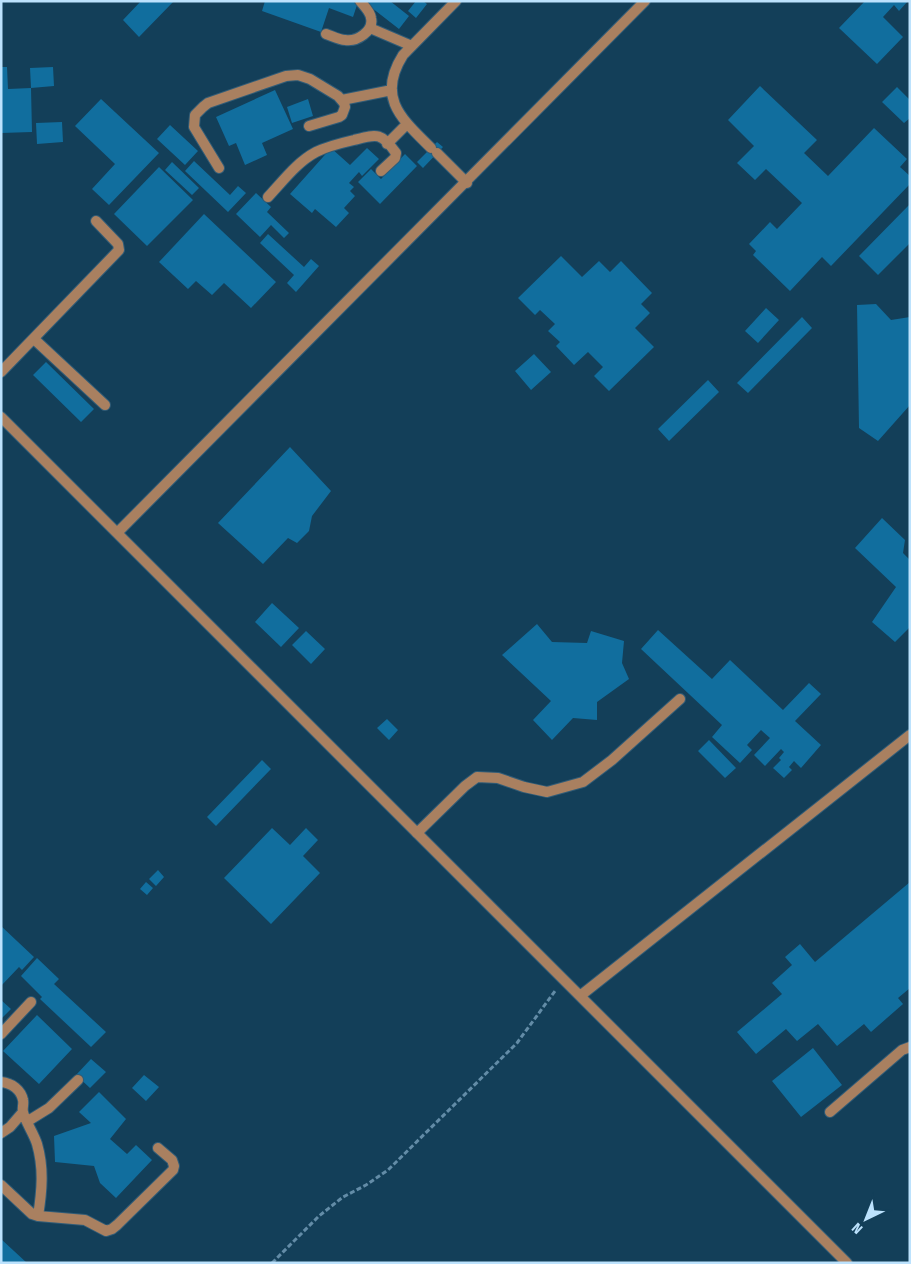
<svg xmlns="http://www.w3.org/2000/svg" width="911" height="1264" font-family="'Fira Sans Condensed',sans-serif">
	<style>
		.building { fill: #116e9e }
		.lines { fill: none; stroke-linecap: round; stroke-linejoin: round }
		.service-casing { stroke: #315c77; stroke-width: 12 }
		.minor-casing { stroke: #315c77; stroke-width: 12 }
		.path { stroke: #638ca7; stroke-width: 3; stroke-dasharray: 5 2.5; stroke-linecap: butt }
		.service { stroke: #a98060; stroke-width: 10 }
		.minor { stroke: #a98060; stroke-width: 10 }
	</style>
	<rect width="100%" height="100%" fill="#133f59"/>
	<path class="building" d="M141,1H174L139,37L123,20Z
		M265,1H355L358,2L353,17L329,8L321,32L262,11Z
		M363,1H390L409,16L399,29Z
		M416,1H423L427,4L416,18L408,11Z
		M865,1H908L899,11L894,5L883,17L903,37L877,64L839,28Z
		M1,67H7L8,89L31,88L32,132L1,133Z
		M53,67L54,86L31,88L30,68Z
		M760,86L817,140L804,153L828,176L874,128L907,159L900,167L910,176V184L831,266L822,257L790,291L753,255L756,251L749,244L770,222L777,229L802,203L766,169L755,180L737,163L754,146L728,120Z
		M897,87L910,100V118L904,123L882,102Z
		M275,90L293,129L262,143L267,155L245,165L236,143L229,146L216,117Z
		M101,99L159,153L109,205L92,189L115,164L75,126Z
		M308,99L313,116L292,123L287,107Z
		M62,122L63,142L37,144L36,123Z
		M170,125L198,151L185,165L157,139Z
		M437,142L443,147L423,168L417,162Z
		M331,148L350,165L367,148L379,159L362,176L359,172L349,183L354,187L350,191L355,196L344,208L349,213L336,227L315,209L312,213L290,194Z
		M405,154L417,166L380,204L358,182L371,169L381,179Z
		M194,161L230,195L238,186L246,193L228,212L185,171Z
		M172,162L199,188L192,195L165,170Z
		M159,167L193,200L147,246L114,214Z
		M256,193L271,207L267,212L289,233L284,238L271,225L260,237L236,214Z
		M910,204V243L878,275L859,256Z
		M204,214L276,282L251,308L224,283L212,295L196,281L188,289L159,262Z
		M268,234L304,267L311,259L319,266L296,292L287,283L294,275L260,243Z
		M561,256L582,277L599,261L610,272L621,261L652,293L641,304L650,313L635,328L654,347L609,391L594,376L603,367L588,352L574,365L556,346L560,342L548,331L555,324L540,310L535,315L518,298Z
		M876,304L891,320L910,317V405L878,441L859,428L857,305Z
		M766,308L779,320L758,343L745,331Z
		M802,317L812,328L748,393L737,383Z
		M534,354L551,372L531,390L515,371Z
		M46,362L94,409L81,422L33,375Z
		M708,380L719,392L669,441L658,429Z
		M290,447L331,491L312,516L309,531L297,543L288,538L263,564L218,523Z
		M882,518L905,540L903,553L910,560V627L895,642L872,622L896,587L855,548Z
		M272,603L299,628L281,647L255,622Z
		M537,624L552,642L587,643L591,631L624,641L622,663L629,679L597,702V720L573,718L552,740L533,720L551,701L502,655Z
		M658,630L712,679L730,660L783,710L809,683L821,694L795,721L821,745L801,768L794,761L789,767L792,770L784,778L773,768L781,760L779,758L784,752L781,749L765,766L754,755L770,738L761,730L747,745L752,750L740,763L712,737L722,725L641,649Z
		M306,631L325,649L311,664L292,645Z
		M387,719L398,730L389,740L377,728Z
		M709,740L736,768L725,778L698,751Z
		M262,760L271,769L216,826L207,817Z
		M272,828L290,845L306,828L318,840L303,856L320,873L271,924L224,878Z
		M158,870L164,877L156,886L149,879Z
		M146,882L153,888L147,895L140,889Z
		M910,882V988L898,998L903,1004L871,1032L864,1024L837,1046L818,1024L797,1041L786,1029L756,1054L737,1032L782,994L772,983L792,965L785,957L800,944L815,962Z
		M1,926L34,957L22,970L19,967L1,986Z
		M37,958L59,979L54,984L106,1032L91,1047L40,999L42,997L21,976Z
		M1,1000L11,1009L1,1019Z
		M37,1015L72,1049L39,1084L3,1051Z
		M813,1048L842,1085L801,1117L772,1081Z
		M91,1059L106,1072L90,1088L76,1075Z
		M144,1075L159,1087L146,1101L132,1088Z
		M99,1092L126,1119L110,1139L127,1154L136,1145L152,1160L116,1198L100,1183L94,1166L55,1162L54,1136L91,1123L79,1112Z
		M1,1239L27,1263H1Z"/>
	<g class="lines">
		<g class="service-casing">
			<path id="service" d="M417,833L465,786L477,777L498,778L524,787L547,792L583,782L612,760L680,699"/>
		</g>
		<g class="minor-casing">
			<path id="minor" d="M370,28L412,46
				M326,34C332,36 339,40 345,40C357,42 374,31 371,18C370,11 364,6 360,1
				M342,100L392,90
				M387,144L407,124
				M431,148C402,119 376,98 403,55L456,1
				M437,153L467,183
				M219,168L194,127L195,115L203,107L208,103L286,76L298,75L310,79L338,96L344,103L345,107L342,115L339,117L309,126
				M268,197C283,181 297,162 316,152C328,146 341,143 354,140C377,134 381,132 396,153L395,158L381,171
				M34,339L105,405
				M1,372L119,250L118,244L96,221
				M1,417L847,1263
				M117,533L645,1
				M580,996L910,735
				M1,1034L31,1002
				M1,1082C12,1083 21,1090 23,1100C24,1104 22,1108 23,1112C25,1121 34,1134 37,1144C44,1168 42,1191 38,1216
				M830,1112L902,1050L910,1047
				M28,1121L49,1108L78,1080
				M1,1133L10,1127L23,1112
				M1,1185L32,1214L38,1216L85,1220L106,1231L112,1229L117,1225L173,1170L174,1166L172,1160L158,1148"/>
		</g>
		<path class="path" d="M272,1263L319,1216L343,1197L366,1185L388,1170L517,1043L555,991"/>
		<use href="#service" class="service"/>
		<use href="#minor" class="minor"/>
	</g>
	<rect width="911" height="1264" fill="none" stroke="#bce2fd" stroke-width="5"/>
	<g transform="translate(866 1219) rotate(223)" stroke="#133f59" stroke-width="4" paint-order="stroke">
	<path d="M0-4L9 19L0 12L-9 19Z" fill="#bce2fd"/>
	<text y="-8" font-size="14" font-weight="bold" text-anchor="middle" fill="#bce2fd">N</text>
	</g>
</svg>
